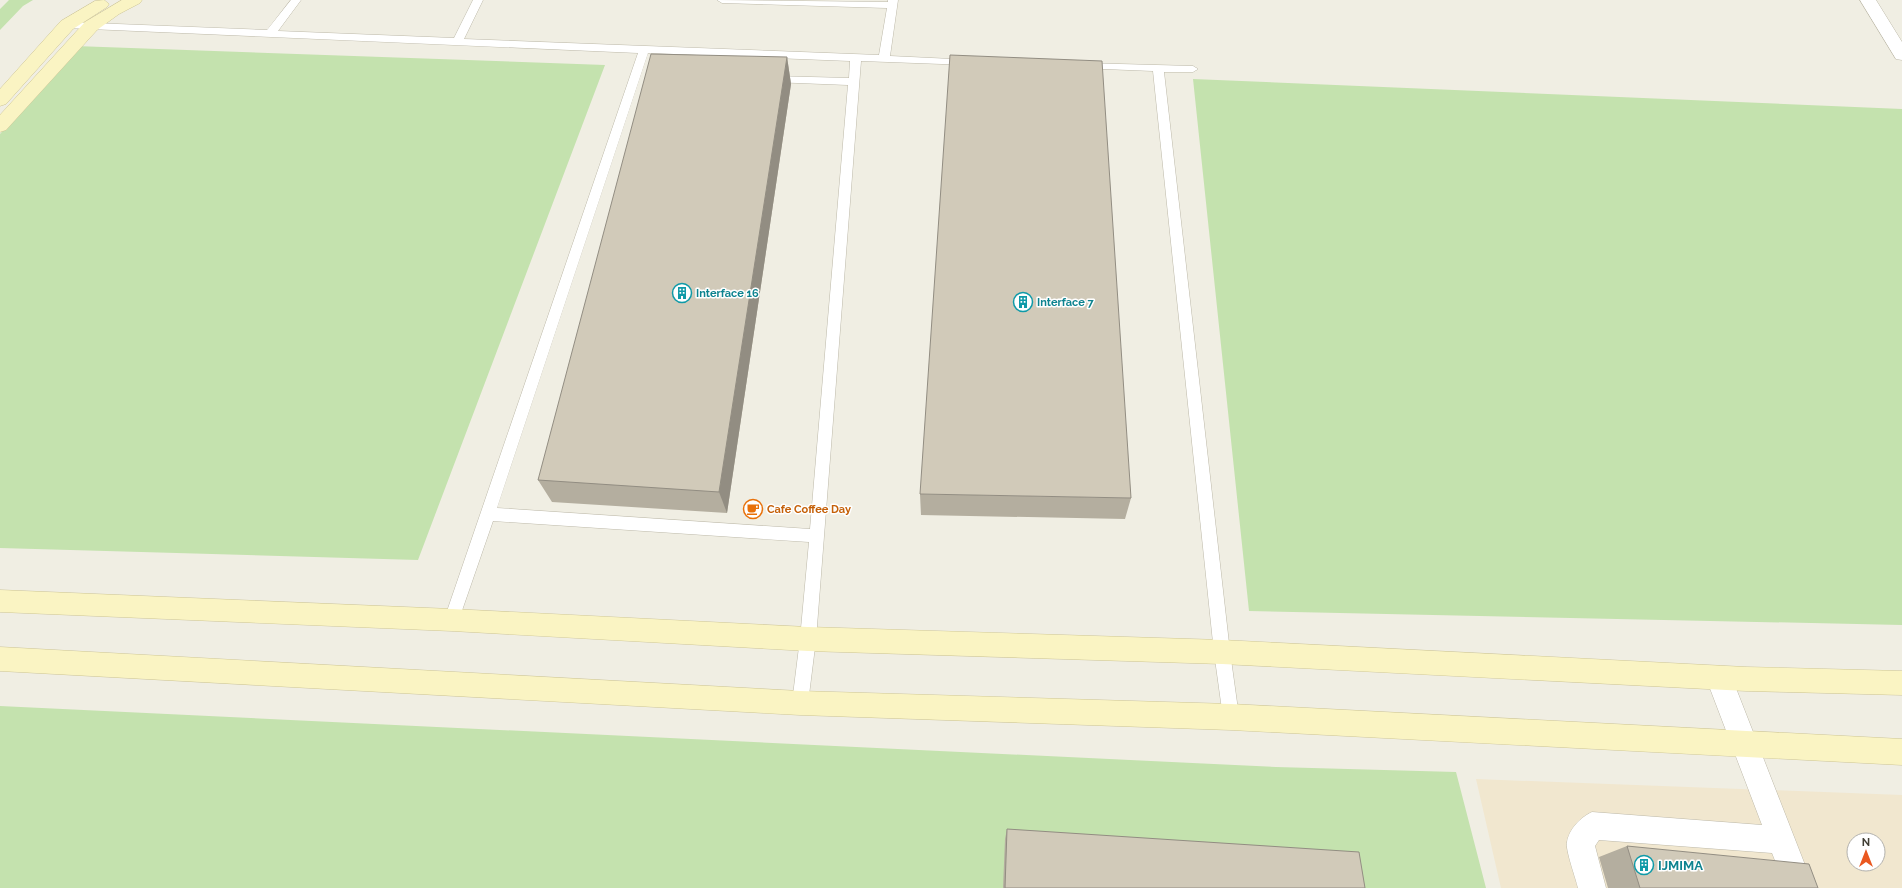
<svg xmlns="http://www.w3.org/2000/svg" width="1902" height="888" font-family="Raleway,sans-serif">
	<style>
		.commercial { fill: #f1e7cf; fill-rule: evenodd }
		.green { fill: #c4e2ae }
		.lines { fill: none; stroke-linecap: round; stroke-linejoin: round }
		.lane-casing { stroke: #bdb9a9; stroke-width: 1 }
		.street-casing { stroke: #bdb9a9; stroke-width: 1 }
		.secondary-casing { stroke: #cdc596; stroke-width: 1 }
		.lane { fill: #fff; fill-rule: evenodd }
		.street { fill: #fff; fill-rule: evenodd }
		.secondary { fill: #faf4c3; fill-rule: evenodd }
		.wall { fill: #b4ae9f }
		.shaded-wall { fill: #928d82 }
		.building { fill: #d1cab9; stroke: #928d82 }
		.labels { text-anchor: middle; stroke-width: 3; stroke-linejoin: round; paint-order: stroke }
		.culture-label { font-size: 11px; font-weight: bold; fill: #0d838f; stroke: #fff; text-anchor: start }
		.food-label { font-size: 11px; font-weight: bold; fill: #c56008; stroke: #fff; text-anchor: start }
		.near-culture-label { font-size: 13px; font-weight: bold; fill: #0d838f; stroke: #fff; text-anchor: start }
	</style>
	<rect width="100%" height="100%" fill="#f0eee3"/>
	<path class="commercial" d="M1476,779L1902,795V888H1501ZM1854,840H1878V864H1854Z"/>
	<path class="green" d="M9,0H33L23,6L0,30V9Z
		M75,46L605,65L418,560L0,548V134Z
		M1193,79L1902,109V625L1249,611Z
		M0,706L1276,767L1456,772L1486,888H0Z"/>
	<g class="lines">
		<g class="lane-casing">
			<path id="lane" d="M291,0H301L278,31L454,38L473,0H483L464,39L879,55L887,8L722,3L717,0L888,2V0H898L890,56L973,60L974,62L969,65L861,61L816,639L808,703L806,709L800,711L794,709L792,703L800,639L809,542L493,521L457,625L452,627L447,625L444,620L638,53L67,28L62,25L67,22L267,30ZM648,53L850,61L849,78L772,76L767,79L772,82L848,85L810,529L497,508Z
				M1083,63L1193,66L1198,69L1193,72H1164L1230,652L1239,717L1237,723L1231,725L1225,723L1223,717L1214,652L1153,71L1079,68L1078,66Z"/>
		</g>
		<g class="street-casing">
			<path id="street" d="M1860,0H1876L1902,42V60L1896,59Z
				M1719,666L1728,669L1732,678L1814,888H1786L1772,853L1599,840L1595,846L1606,888H1578C1576,879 1565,849 1567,842C1569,829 1581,817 1592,812L1762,825L1706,678L1710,669Z"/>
		</g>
		<g class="secondary-casing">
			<path id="secondary" d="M122,0H142L140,3L119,14L97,30L6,130L0,132V115L85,22Z
				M95,1L104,0L109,4L107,7L73,29L6,104L0,106V89L61,21Z
				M0,590L452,609L808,627L1222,640L1746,667L1902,671V695L1746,691L1222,664L808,651L452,631L0,612Z
				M0,647L800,691L1231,704L1902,739V765L1231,730L800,715L0,671Z"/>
		</g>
		<use href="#lane" class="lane"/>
		<use href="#street" class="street"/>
		<use href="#secondary" class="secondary"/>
	</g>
	<path class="wall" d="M787,57L791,84L727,513L552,502L538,480Z
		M920,494L1131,498L1125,519L921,515Z
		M1007,829L1365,888H1003L1005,839Z
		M1627,846L1818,888H1608L1599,857Z"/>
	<path class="shaded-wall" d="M787,57L791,84L727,513L719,492Z"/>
	<path class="building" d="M651,54L787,57L719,492L538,480Z
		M950,55L1102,61L1131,498L920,494Z
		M1007,829L1359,852L1365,888H1005Z
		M1627,846L1809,864L1818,888H1640Z"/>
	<defs>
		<g id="building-ring" transform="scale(1)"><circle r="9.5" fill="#fff" stroke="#0f9aa8" stroke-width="1.5"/><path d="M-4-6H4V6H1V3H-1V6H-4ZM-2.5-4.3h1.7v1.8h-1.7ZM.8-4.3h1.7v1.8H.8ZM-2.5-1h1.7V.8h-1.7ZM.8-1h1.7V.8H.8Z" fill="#0f9aa8"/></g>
		<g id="cafe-ring" transform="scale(1)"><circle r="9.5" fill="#fff" stroke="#e8710a" stroke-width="1.5"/><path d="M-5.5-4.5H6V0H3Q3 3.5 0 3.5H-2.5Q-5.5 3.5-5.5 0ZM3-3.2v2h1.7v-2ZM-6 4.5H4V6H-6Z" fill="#e8710a"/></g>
	</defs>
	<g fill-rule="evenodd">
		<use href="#building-ring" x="682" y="293"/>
		<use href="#building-ring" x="1023" y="302"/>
		<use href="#cafe-ring" x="753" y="509"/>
		<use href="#building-ring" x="1644" y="865"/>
	</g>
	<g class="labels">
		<g class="culture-label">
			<text x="696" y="297">Interface 16</text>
			<text x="1037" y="306">Interface 7</text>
		</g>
		<g class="food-label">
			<text x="767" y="513">Cafe Coffee Day</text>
		</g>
		<g class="near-culture-label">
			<text x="1658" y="870">IJMIMA</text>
		</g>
	</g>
	<g transform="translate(1866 852)"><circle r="19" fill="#ffffff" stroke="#b3b2ae"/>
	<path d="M0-3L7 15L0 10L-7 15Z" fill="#ea5820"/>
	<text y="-6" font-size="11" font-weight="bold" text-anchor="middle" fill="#413e34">N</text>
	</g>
</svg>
